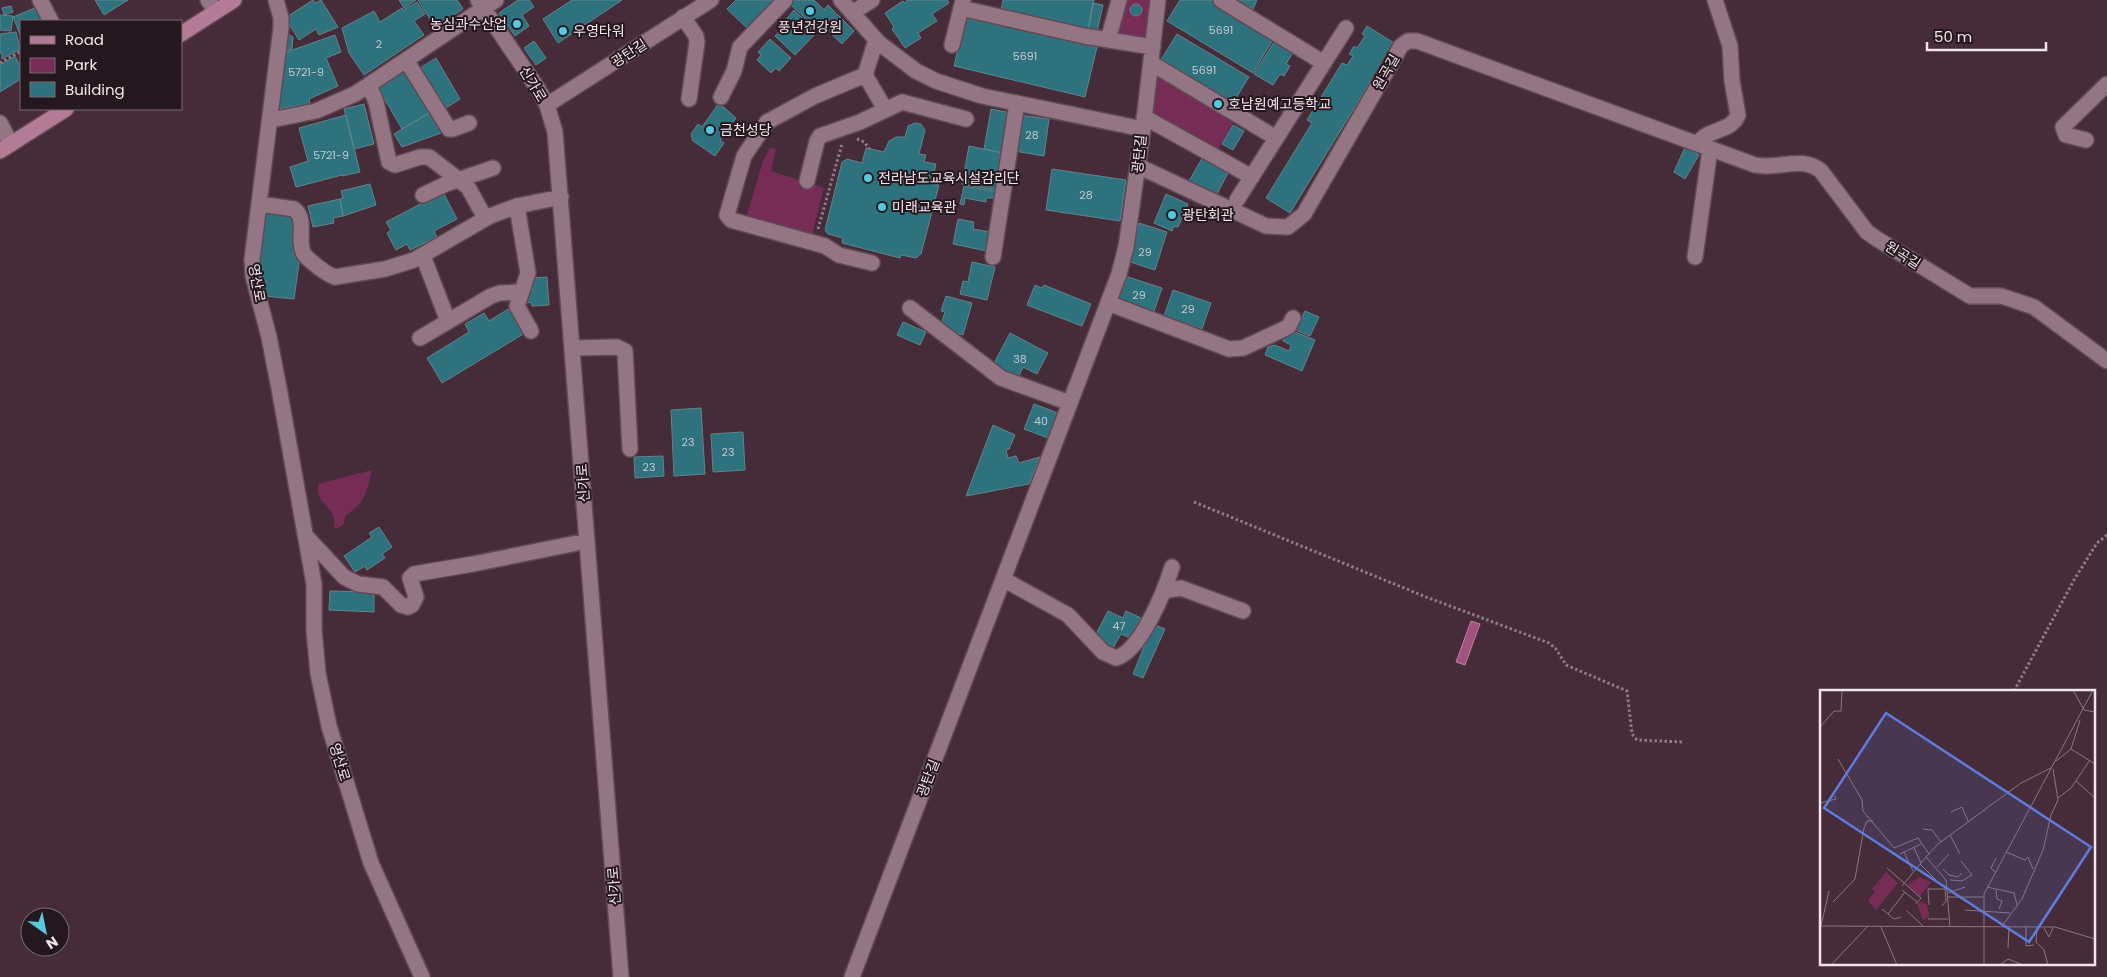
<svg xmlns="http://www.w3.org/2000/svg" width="2107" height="977" font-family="Poppins,'Noto Sans KR',sans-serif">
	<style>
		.green { fill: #772c56 }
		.water { fill: #a2527d; stroke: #bb7e9e }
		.building { fill: #2e727e; stroke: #60858b }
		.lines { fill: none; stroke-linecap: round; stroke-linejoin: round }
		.minor-casing { stroke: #604a55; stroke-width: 18 }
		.major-casing { stroke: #604a55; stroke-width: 18 }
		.path { stroke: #907b84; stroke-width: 3; stroke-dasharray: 2.5 2.5; stroke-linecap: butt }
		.minor { stroke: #937583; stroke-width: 15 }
		.major { stroke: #b47b97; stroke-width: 15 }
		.poi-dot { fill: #54cadd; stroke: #24181e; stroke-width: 2 }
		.labels { text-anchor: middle; stroke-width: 4; stroke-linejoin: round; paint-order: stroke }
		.number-label { font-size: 11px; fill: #c3c8d0 }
		.poi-label { font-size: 14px; fill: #f5e4eb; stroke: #24181e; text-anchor: start }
		.street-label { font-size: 14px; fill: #f5e4eb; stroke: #24181e }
		.inset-road { fill: none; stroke: #8b7680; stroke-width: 1 }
		.view { fill: #5e7bde; fill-opacity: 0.15; stroke: #5e7bde; stroke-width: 2.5 }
		.inset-edge { fill: none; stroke: #f5e4eb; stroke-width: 2.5 }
	</style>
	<rect width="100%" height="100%" fill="#452c38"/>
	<path class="green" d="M1123,0H1155L1149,42L1115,36Z
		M1156,72L1236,117L1216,153L1151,116Z
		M770,148L776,149L771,171L824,188L811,239L745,221L763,161Z
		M372,470C367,492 365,503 345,516L344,524L337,529L335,528C334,523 335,518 331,512C323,499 318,504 318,484Z"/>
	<path class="water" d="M1471,621L1480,624L1465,665L1456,662Z"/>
	<path class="building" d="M95,0H128L104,15Z
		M313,0L316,3L321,0L338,27L319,35L316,29L299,40L285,18Z
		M399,0H416L404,8Z
		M418,0H457L463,9L435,27Z
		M518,0H529L534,7L522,15L529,26L515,36L499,13Z
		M572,0H622L558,43L543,19Z
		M736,0H777L748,29L727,9Z
		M794,0H814L824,10L828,5L836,13L819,31L790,4Z
		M906,0H947L949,3L932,14L937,21L918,33L921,38L905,48L892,29L894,27L885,13L903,1L904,3L907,2Z
		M1003,0H1094L1088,30L1001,11Z
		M1180,0H1211L1274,38L1253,73L1167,21Z
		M1232,0H1257L1253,9L1241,2L1239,4Z
		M417,2L425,14L414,21L424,35L364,75L349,53L342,28L374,11L380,22L402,8L403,10Z
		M1093,3L1103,5L1097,32L1088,30Z
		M1130 10a6 6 0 1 1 12 0a6 6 0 1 1-12 0Z
		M11,6L13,12L4,15L2,8Z
		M37,7L43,21H21V37L13,17Z
		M794,10L817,32L795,55L775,36L787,23L785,21Z
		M837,14L854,31L842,44L824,27Z
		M0,15L13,16L11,31L0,30Z
		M966,16L1097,47L1085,97L954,66Z
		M1367,26L1394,43L1290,213L1266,198L1312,123L1307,120L1342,63L1347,65L1353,56L1349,54L1354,46L1357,48L1365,36L1362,34Z
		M16,32L20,49L2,59V53H0V34Z
		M285,32L293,37L292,49L282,52Z
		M1177,34L1249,77L1231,106L1159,63Z
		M335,35L341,52L326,58L338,86L309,99L310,104L277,109L281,54Z
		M770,39L791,58L779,71L776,68L771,73L757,60L761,55L758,52Z
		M1276,39L1294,51L1286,64L1290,66L1284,76L1280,74L1273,85L1254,74Z
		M534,41L546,58L536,65L524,48Z
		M15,56L21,68V79L0,92V65Z
		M436,58L460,99L441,111L417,70Z
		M406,69L431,112L402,129L377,86Z
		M719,103L736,118L720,140L724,143L715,156L693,141L691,134L698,124L702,127Z
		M364,104L374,144L354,149L344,109Z
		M991,109L1011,113L1003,153L984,149Z
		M431,112L444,132L402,147L394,134Z
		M346,115L360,172L342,176V175L296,187L290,167L308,161L299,128Z
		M1019,115L1049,119L1044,156L1014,151Z
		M915,123L921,124L925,130L919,154L926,155L924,162L936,164L932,183L939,185L921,254L916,258L901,255L900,258L842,243L843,238L828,234L825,230L842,162L847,159L862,163L866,148L884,152L889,141L896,137H905L908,126Z
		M1233,125L1244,131L1233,150L1222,144Z
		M969,146L1003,153L1000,191L962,184Z
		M1685,147L1699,155L1685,179L1674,172Z
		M1204,155L1230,169L1216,196L1189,181Z
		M1052,169L1126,180L1120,221L1046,210Z
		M370,184L376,205L343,216L340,199L343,198L341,191Z
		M964,186L998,192L997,198H986V202L965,198L964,205L960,204Z
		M443,192L457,219L434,231L437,237L410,250L407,244L396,250L387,233L391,230L386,222Z
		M1166,194L1188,204L1178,227L1174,226L1172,231L1154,223Z
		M340,199L343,216L333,218L334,223L313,227L308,206Z
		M265,213L298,217L293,256H300L294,299L264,296L266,280L257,279Z
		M958,219L974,222L973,229L991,232L987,251L953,244Z
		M1139,223L1167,232L1155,270L1127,261Z
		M972,262L995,267L987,300L960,294L963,281L968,282Z
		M1125,276L1162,288L1153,314L1116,302Z
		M547,277L549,305L532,306L531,302L527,303L526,292L532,291V278Z
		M1035,285L1042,288L1044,285L1091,304L1082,326L1027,305Z
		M1173,290L1211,303L1202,329L1164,316Z
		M946,296L972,303L963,335L940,328L945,312L941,311Z
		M510,308L525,333L442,383L427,358L469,332L465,324L484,313L489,321Z
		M1305,311L1319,317L1310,336L1296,330Z
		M903,322L926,332L920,345L897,335Z
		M1288,329L1315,340L1302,371L1265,355L1268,347L1275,345L1289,351L1291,345L1283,341Z
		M1010,333L1048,353L1037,374L1023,367L1018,378L993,365Z
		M1034,404L1058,413L1048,438L1024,429Z
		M701,408L705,474L674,476L671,410Z
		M993,425L1015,435L1009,449L1006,450L1008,458L1016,456L1019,463L1040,457L1029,484L966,496Z
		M743,432L745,470L713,472L711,434Z
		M663,456L664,476L635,478L634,457Z
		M379,527L392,547L382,554L385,558L367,570L365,566L355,572L344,556L372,537L369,533Z
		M330,591L374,592V612L329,610Z
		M1108,611L1123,618L1126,611L1141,618L1130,638L1121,634L1113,648L1099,641L1101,637L1096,634Z
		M1153,624L1165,629L1143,678L1133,674Z"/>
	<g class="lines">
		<g class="minor-casing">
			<path id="minor" d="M40,0L51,21
				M208,0L216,11
				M276,0L281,18V28L252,260L253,276L269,337L279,388L314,584V630L318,673L329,726L371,863L422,977
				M478,0L538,89L547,105L555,132L621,977
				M841,0L879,43L916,71L936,81L982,96L1143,129L1126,247L1119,274L852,977
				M1221,0L1324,63
				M961,8L1084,36L1153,47
				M852,13L872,0
				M683,17L696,36L697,42L689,99
				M876,40L865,75L885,109
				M1108,40L1119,0
				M952,45L963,0
				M406,60L449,129H453L469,123
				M1151,63L1276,138
				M865,75L815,96L767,122L744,156L727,215L731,220L825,246L839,255L872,263
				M369,85L376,102L389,162L395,165L420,157H429L468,187L485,218
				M721,97L734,71L740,47L785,0
				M547,105L711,0
				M1144,117L1252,177
				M271,120L316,111L355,94L496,0
				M0,123L11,144
				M1143,129L1158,0
				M2086,140L2066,135L2063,127L2107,84
				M1698,144C1706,128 1731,133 1738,115L1732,81L1730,46L1715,0
				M1138,166L1266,226L1288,227L1304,214L1401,46L1408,41H1417L1755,165C1778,170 1801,155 1821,171L1867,232L1877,239L1970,296H2001L2034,307L2107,361
				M807,181L817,141L820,136L860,122L902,102L966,119
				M423,195L446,184L493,168
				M1237,200L1346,28
				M260,204L294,209C308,219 296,240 304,254C307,259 314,263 318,267C324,271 328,275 335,277L385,269L414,260L490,216L517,206L561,197
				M517,206L528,273L517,306L531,331
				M423,256L448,321
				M993,257L1017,103
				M1695,257L1710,149
				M1108,303L1229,349L1243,348L1284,329L1289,326L1293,318
				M910,308L1001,378L1070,403
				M420,338L491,296L500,293L521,292
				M572,348L617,347L625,351L630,449
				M305,535L344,577L358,584L383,587L401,605L408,607L412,605L416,597L410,578L414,574L473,564L587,541
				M1003,579L1068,615L1103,652L1116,658C1141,651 1165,590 1172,567
				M1165,591L1181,588L1243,611"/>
		</g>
		<g class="major-casing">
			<path id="major" d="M181,34L234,0
				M0,151L66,109"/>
		</g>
		<path class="path" d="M0,63L21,51
			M857,139L864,142L870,149
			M818,229L842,144
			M1194,502L1426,597L1549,643L1556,649L1566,665L1627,691L1632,734L1637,740L1684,742
			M2014,691L2074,580L2097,543L2107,535"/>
		<use href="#minor" class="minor"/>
		<use href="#major" class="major"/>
	</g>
	<g class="poi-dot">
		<circle cx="810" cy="11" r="5"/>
		<circle cx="517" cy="24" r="5"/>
		<circle cx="563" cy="31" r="5"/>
		<circle cx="1218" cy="104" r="5"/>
		<circle cx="710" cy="130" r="5"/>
		<circle cx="868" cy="178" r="5"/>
		<circle cx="882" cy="207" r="5"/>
		<circle cx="1172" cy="215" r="5"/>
	</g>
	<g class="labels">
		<g class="number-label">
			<text x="1221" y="34">5691</text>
			<text x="379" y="48">2</text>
			<text x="1025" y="60">5691</text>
			<text x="1204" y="74">5691</text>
			<text x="306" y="76">5721-9</text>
			<text x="1032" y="139">28</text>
			<text x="331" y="159">5721-9</text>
			<text x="1086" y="199">28</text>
			<text x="1145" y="256">29</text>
			<text x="1139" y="299">29</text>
			<text x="1188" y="313">29</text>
			<text x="1020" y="363">38</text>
			<text x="1041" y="425">40</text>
			<text x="688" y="446">23</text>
			<text x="728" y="456">23</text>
			<text x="649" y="471">23</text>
			<text x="1119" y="630">47</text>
		</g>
		<g class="poi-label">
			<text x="507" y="29" text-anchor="end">농심과수산업</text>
			<text x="810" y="32" text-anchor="middle">풍년건강원</text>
			<text x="573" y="36">우영타워</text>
			<text x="1228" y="109">호남원예고등학교</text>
			<text x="720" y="135">금천성당</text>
			<text x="878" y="183">전라남도교육시설감리단</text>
			<text x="892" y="212">미래교육관</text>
			<text x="1182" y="220">광탄회관</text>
		</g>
		<g class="street-label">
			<text transform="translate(629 53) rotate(-33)" y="5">광탄길</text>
			<text transform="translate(1386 72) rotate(-60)" y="5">원곡길</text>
			<text transform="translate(533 84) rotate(59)" y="5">신가로</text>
			<text transform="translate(1139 154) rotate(-84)" y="5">광탄길</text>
			<text transform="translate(1903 255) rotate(32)" y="5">원곡길</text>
			<text transform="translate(257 283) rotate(80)" y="5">영산로</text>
			<text transform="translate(583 483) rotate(-94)" y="5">신가로</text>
			<text transform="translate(340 762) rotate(73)" y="5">영산로</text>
			<text transform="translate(928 778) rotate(-69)" y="5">광탄길</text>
			<text transform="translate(614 886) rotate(-94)" y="5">신가로</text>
		</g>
	</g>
	<g transform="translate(1820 690)">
		<rect width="275" height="275" fill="#452c38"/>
		<path d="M66,182L78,193L56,220L48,211L55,201L52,199L57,193L60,196L58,192ZM100,187L111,192L100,206L86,195ZM102,212L107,215L109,223V228L103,230L97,214Z" fill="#772c56"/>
		<path class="inset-road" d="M253,0L264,20L275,22M0,37L14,21H21L22,0M251,59L275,74M18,69L42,110L43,121L74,158L98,148L109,164M236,71L251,59L260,30M256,91L275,108M238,108L251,98L270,70M0,113L16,109L15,106M131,122L142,117L148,131M103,139L112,140L121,152M130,145L140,164M94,158L101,173M84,162L93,181M186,162L205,170L208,167L213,179M80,164L101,154M100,174L116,190M117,177L129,164M67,178L101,208L96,214M123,179L129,185L138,187L142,183M175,182L171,178L176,168M130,190L142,191L152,185L141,171M82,196L106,167M167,197L194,203L197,215M82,200L97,212M176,200L177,209L182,211L179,219M128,203L145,197M128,207H163M13,212L35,189L44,138L47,131H53M109,215L108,199H125L126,211L122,216M62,219L74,229L81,227M86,220L103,236M145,220L190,223M68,224L85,202M108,229H128M0,236L235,237L275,249M1,236L9,201M130,236L126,190L106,167L118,154L201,93L231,78M182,236L202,209L223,160L231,125L238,110L233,79M61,237L77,275M206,237V256L214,255M217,237L216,252L224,260L228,275M224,238L229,247L233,238M188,258L189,237M11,275L47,237M164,275V204L273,0M180,275L188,269L203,275"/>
		<path class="view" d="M66,23L271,157L209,252L4,118Z"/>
		<rect width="275" height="275" class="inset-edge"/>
	</g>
	<rect x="20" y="20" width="162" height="90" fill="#24181e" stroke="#786a70"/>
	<rect x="30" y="36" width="25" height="8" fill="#b47b97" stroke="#786a70"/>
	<text x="65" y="45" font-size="15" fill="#f5e4eb">Road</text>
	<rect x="30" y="58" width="25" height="15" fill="#772c56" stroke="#786a70"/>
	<text x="65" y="70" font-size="15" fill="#f5e4eb">Park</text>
	<rect x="30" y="82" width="25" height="15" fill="#2e727e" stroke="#786a70"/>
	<text x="65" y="95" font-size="15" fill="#f5e4eb">Building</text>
	<g transform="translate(45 932) rotate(147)"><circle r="24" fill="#24181e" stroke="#786a70"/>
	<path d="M0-4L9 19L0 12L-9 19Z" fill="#54cadd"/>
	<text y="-8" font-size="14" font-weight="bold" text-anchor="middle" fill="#f5e4eb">N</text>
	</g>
	<path d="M1927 42v8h119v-8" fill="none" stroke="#f5e4eb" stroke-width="2.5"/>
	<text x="1934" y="42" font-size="15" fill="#f5e4eb" stroke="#24181e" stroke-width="4" paint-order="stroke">50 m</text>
</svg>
